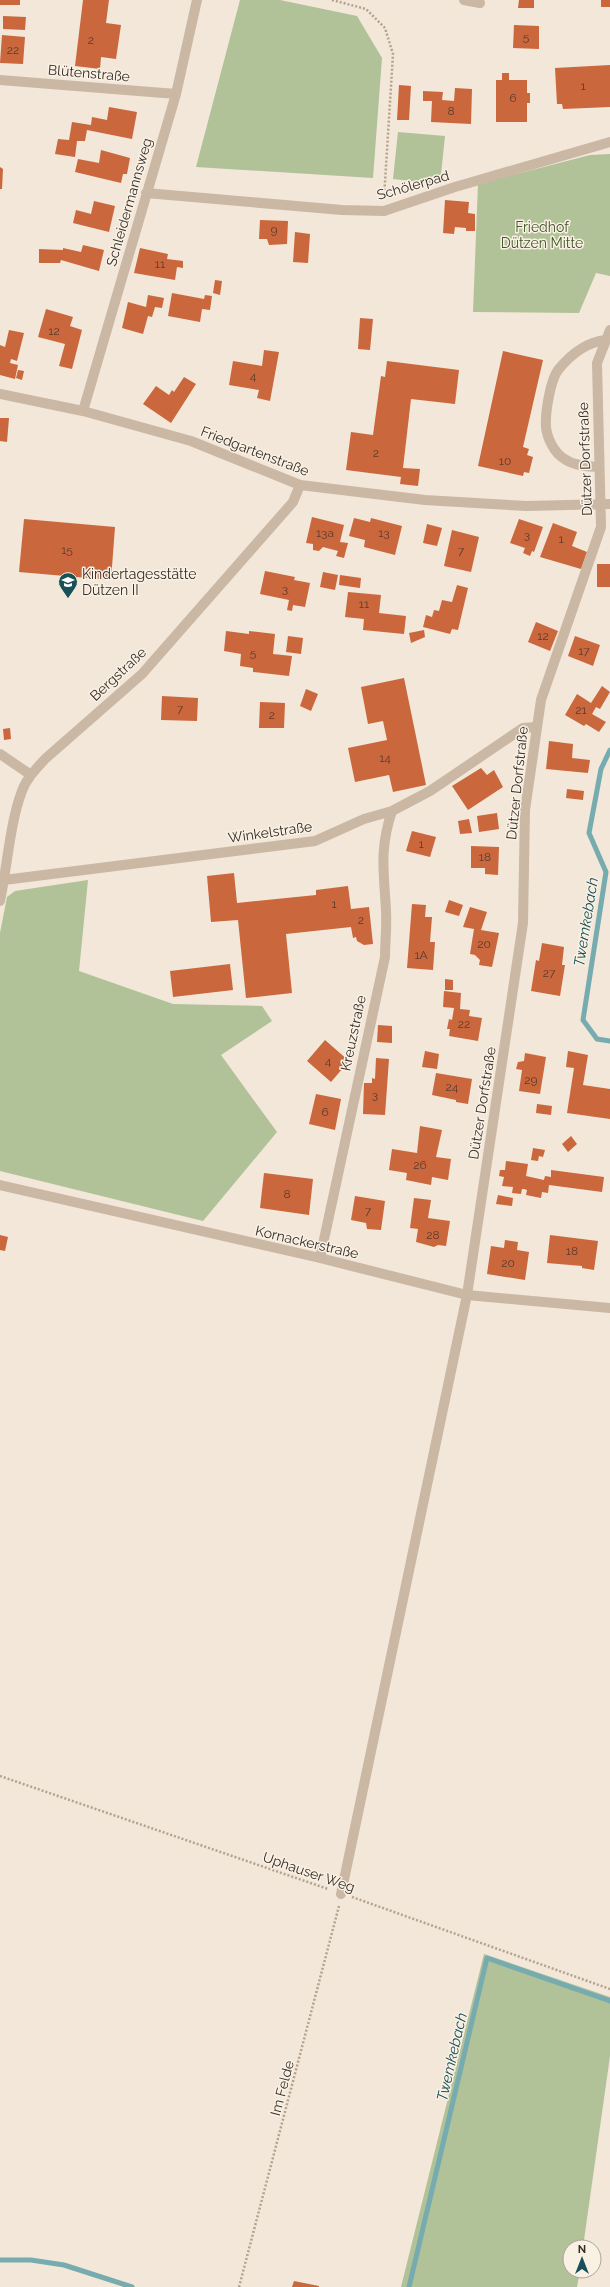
<svg xmlns="http://www.w3.org/2000/svg" width="610" height="2287" font-family="Raleway,sans-serif">
	<style>
		.green { fill: #b1c198 }
		.lines { fill: none; stroke-linecap: round; stroke-linejoin: round }
		.stream { stroke: #76abb0; stroke-width: 5 }
		.building { fill: #cb673d }
		.path { stroke: #b6a18e; stroke-width: 2.5; stroke-dasharray: 2 2; stroke-linecap: butt }
		.minor { stroke: #cab7a4; stroke-width: 10 }
		.labels { text-anchor: middle; stroke-width: 3; stroke-linejoin: round; paint-order: stroke }
		.number-label { font-size: 12px; fill: #5a3b2c }
		.street-label { font-size: 14px; fill: #352c26; stroke: #faf1e5 }
		.park-label { font-size: 14px; fill: #425529; stroke: #faf1e5 }
		.poi-label { font-size: 14px; fill: #352c26; stroke: #faf1e5; text-anchor: start }
		.water-label { font-size: 15px; font-style: italic; fill: #1a5158; stroke: #faf1e5 }
	</style>
	<rect width="100%" height="100%" fill="#f2e7d8"/>
	<path class="green" d="M240,0H280L357,16L382,58L373,178L196,167Z
		M398,132L445,136L440,184L393,179Z
		M610,154V276L596,273L579,313L473,312L478,184L590,155Z
		M88,880L79,971L173,1004L262,1006L272,1021L221,1055L277,1132L203,1221L0,1171V933L7,897L15,891Z
		M484,1954L610,1997V2056L583,2247H570V2271H580L577,2287H401Z"/>
	<g class="lines">
		<path class="stream" d="M610,750L601,769L589,833L606,872L583,1020L597,1039L610,1041
			M0,2260H31L64,2265L132,2287
			M409,2287L487,1958L610,2001"/>
	</g>
	<path class="building" d="M0,0H20V5H0Z
		M83,0H109L106,23L121,25L116,59L101,57L100,69L75,66Z
		M519,0H534V8H518Z
		M601,0H610V7H601Z
		M3,16L26,17L25,30L3,29Z
		M514,25L539,26V49L513,48Z
		M2,35L25,37L23,64L0,63Z
		M610,65V107L563,109L562,104H557L555,68Z
		M502,73H509V80H527V93H530V103H527V122H496V80H502Z
		M399,85L411,86L409,120H397Z
		M455,88L472,89L471,124L431,122L432,101H423V91L443,92L442,100L454,101Z
		M109,107L137,112L132,139L87,130L85,141H77L75,157L55,154L58,139L69,140L72,122L91,125L92,117L107,120Z
		M101,150L130,158L127,174H123L121,183L75,172L78,159L99,163Z
		M0,167L3,169L2,189H0Z
		M445,200L469,202L468,213L475,214V231H466V228L455,227L454,234L443,233Z
		M94,201L115,206L109,232L73,223L76,210L91,214Z
		M260,220L288,221L287,244L269,245L267,239H259Z
		M295,232L310,234L308,263L293,262Z
		M83,245L104,250L99,271L61,260L60,263H39V249L63,250V248L81,252Z
		M140,248L168,254L167,259L183,261V268L177,267L175,280L134,273Z
		M215,280L222,281L220,295L213,293Z
		M172,293L204,299L205,295L212,296L210,310L202,309L200,322L168,316Z
		M148,295L164,298L162,308L155,307L152,317L148,316L143,334L122,328L128,302L146,307Z
		M46,309L73,317L70,326L82,330L72,369L59,366L65,344L38,337Z
		M360,318L373,319L370,350L358,349Z
		M9,330L24,333L17,361L11,359L10,363L18,365L15,379L0,375V345L5,347Z
		M264,350L279,352L270,401L257,398L259,390L229,385L233,361L262,366Z
		M503,351L543,360L523,447L529,449L527,455L533,457L529,473L524,472L523,476L478,466Z
		M387,361L459,370L455,404L411,399L403,468L420,469L418,486L400,484L401,477L346,470L351,432L373,435L381,376L385,377Z
		M18,370L24,371L22,380L16,378Z
		M184,377L196,384L171,423L143,404L156,386L169,395L172,390L174,392Z
		M0,418H9L7,442L0,441Z
		M312,517L344,525L340,542L348,543L344,558L336,556L338,551L323,547L319,551L313,550V544L306,543Z
		M354,518L370,522L371,518L402,526L395,555L364,547L365,540L349,536Z
		M24,519L115,527L111,580L19,572Z
		M519,519L543,527L534,552L532,551L530,556L523,553L525,548L510,543Z
		M553,523L577,532L572,546L587,552L581,569L540,557Z
		M427,524L442,528L437,546L423,543Z
		M452,530L479,537L471,572L444,566Z
		M597,564H610V587H597Z
		M265,571L295,577L294,580L310,583L305,607L293,605L292,611L287,610L289,600L260,594Z
		M323,572L338,575L335,590L320,587Z
		M340,575L361,578L360,588L339,585Z
		M457,585L468,588L458,630L452,629L450,634L423,627L426,615L432,617L434,610L439,611L442,600L452,602Z
		M348,592L381,595L379,613L406,616L404,634L363,630L364,619L345,617Z
		M536,622L558,631L550,651L528,642Z
		M424,630L425,637L411,643L409,633Z
		M226,631L249,634V631L275,634L273,654L292,656L289,676L253,672V668L240,666L241,654L224,651Z
		M288,636L303,638L301,654L286,652Z
		M575,636L600,645L593,666L568,656Z
		M404,678L426,785L393,792L389,775L355,782L348,748L387,740L383,721L368,724L361,687Z
		M602,686L610,692L600,709L596,707L592,714L606,722L599,732L586,724L584,726L565,715L577,694L591,703Z
		M306,689L318,694L311,711L300,706Z
		M162,696L198,698L197,721L161,720Z
		M260,702L285,703L284,728H259Z
		M10,728L11,739L4,740L3,729Z
		M549,741L573,744L572,758L590,760L588,773L546,769Z
		M481,768L487,775L494,770L503,787L468,810L452,786Z
		M567,789L584,791L583,800L566,798Z
		M497,813L499,829L479,832L477,816Z
		M469,819L472,833L460,834L458,821Z
		M412,831L436,837L430,857L406,851Z
		M471,846L499,847L498,875L485,874V868H471Z
		M234,873L237,903L316,895V890L348,886L351,909L369,907L373,944L364,945L357,941L356,937L353,938L351,927L286,934L292,993L246,998L238,920L211,922L207,876Z
		M449,900L463,905L459,916L445,912Z
		M412,904L426,905L425,917H432L430,942H435L433,970L407,968Z
		M470,907L487,912L481,930L499,933L492,967L479,965L480,960L475,955L470,954L474,929L463,927Z
		M542,943L564,947L562,965H565L560,996L531,991L536,960L539,961Z
		M230,964L233,990L173,997L170,971Z
		M445,979L453,980V990H445Z
		M444,991L461,993L460,1009L470,1010L469,1016L482,1018L478,1041L449,1036L450,1029H447L449,1019L452,1020L454,1008L443,1007Z
		M378,1025L392,1026V1043L377,1042Z
		M325,1040L349,1061L331,1082L307,1061Z
		M425,1051L439,1054L437,1069L422,1067Z
		M568,1051L588,1055L583,1085L610,1089V1119L567,1113L574,1068L566,1067Z
		M525,1053L546,1057L540,1094L519,1091L522,1070L516,1069L518,1062L524,1061Z
		M376,1058L389,1059L385,1115L363,1114L364,1083H372V1078L375,1079Z
		M436,1073L472,1079L468,1104L456,1102V1100L432,1095Z
		M316,1094L341,1099L335,1130L309,1124Z
		M537,1104L552,1106L551,1115L536,1113Z
		M420,1126L442,1130L436,1157L451,1159L448,1180L432,1177L431,1185L406,1180L407,1173L389,1170L392,1149L417,1153Z
		M571,1136L577,1144L568,1152L562,1144Z
		M533,1148L545,1150L543,1157L539,1156L538,1161L531,1160Z
		M506,1161L528,1164L526,1176L544,1180L545,1176L551,1177V1170L604,1177L602,1192L549,1185L548,1193L542,1192L541,1198L526,1195L527,1190L524,1189H522L521,1194L512,1193L513,1187L502,1186L504,1177L499,1176L500,1170H505Z
		M264,1173L313,1179L309,1215L260,1208Z
		M498,1195L513,1198L512,1206L496,1204Z
		M355,1196L385,1201L381,1230L367,1229L366,1223L351,1220Z
		M414,1198L431,1200L428,1218L450,1221L446,1246L438,1245L434,1247L416,1242L418,1229L410,1228Z
		M0,1235L8,1237L5,1251L0,1250Z
		M550,1235L598,1241L594,1270L582,1268V1266L547,1263Z
		M505,1240L518,1242L517,1250L529,1252L525,1280L487,1274L491,1246L504,1248Z
		M294,2281L319,2286V2287H292Z"/>
	<g class="lines">
		<path class="path" d="M332,0L366,9L385,28L393,54L384,198
			M0,1776L328,1889
			M352,1897L610,1989
			M239,2287L339,1906"/>
		<path class="minor" d="M464,0L480,3
			M0,80L176,94
			M146,193L342,210L384,211L455,187L610,142
			M0,394L83,411L191,441L300,485L425,500L526,506L610,504
			M83,411L176,94L197,0
			M599,467C586,466 574,466 563,458C554,452 547,438 546,427C545,414 550,381 558,370C571,354 586,342 606,340
			M0,754L31,775
			M4,880L315,841L364,819L392,811L430,791L523,728L536,727
			M0,901C7,868 10,822 22,791C26,779 36,769 45,759L142,674L293,502L300,485
			M0,1185L320,1258L467,1295L610,1308
			M320,1258L385,957C385,942 387,927 386,911C384,872 379,850 392,811
			M341,1894L467,1295L523,923L525,810L541,700L601,527L597,363L610,330"/>
	</g>
	<defs>
		<g id="school-pin" transform="scale(1)"><path d="M0 17L-7.5 6A9.5 9.5 0 1 1 7.5 6Z" fill="#1a5158" stroke="#faf1e5"/><path d="M0-5L7-2L0 1L-7-2ZM-4 1L0 2.5L4 1V4Q0 6-4 4Z" fill="#fff"/></g>
	</defs>
	<g fill-rule="evenodd">
		<use href="#school-pin" x="68" y="582"/>
	</g>
	<g class="labels">
		<g class="number-label">
			<text x="526" y="41">5</text>
			<text x="91" y="44">2</text>
			<text x="13" y="54">22</text>
			<text x="583" y="90">1</text>
			<text x="513" y="102">6</text>
			<text x="451" y="115">8</text>
			<text x="274" y="234">9</text>
			<text x="160" y="268">11</text>
			<text x="54" y="335">12</text>
			<text x="253" y="380">4</text>
			<text x="376" y="457">2</text>
			<text x="505" y="465">10</text>
			<text x="325" y="537">13a</text>
			<text x="384" y="537">13</text>
			<text x="527" y="539">3</text>
			<text x="561" y="543">1</text>
			<text x="67" y="554">15</text>
			<text x="461" y="555">7</text>
			<text x="285" y="593">3</text>
			<text x="364" y="608">11</text>
			<text x="543" y="640">12</text>
			<text x="584" y="655">17</text>
			<text x="253" y="657">5</text>
			<text x="180" y="713">7</text>
			<text x="581" y="714">21</text>
			<text x="272" y="719">2</text>
			<text x="385" y="762">14</text>
			<text x="421" y="848">1</text>
			<text x="485" y="861">18</text>
			<text x="334" y="908">1</text>
			<text x="361" y="924">2</text>
			<text x="484" y="948">20</text>
			<text x="421" y="959">1A</text>
			<text x="549" y="977">27</text>
			<text x="464" y="1028">22</text>
			<text x="328" y="1065">4</text>
			<text x="531" y="1084">29</text>
			<text x="452" y="1091">24</text>
			<text x="375" y="1099">3</text>
			<text x="325" y="1116">6</text>
			<text x="420" y="1169">26</text>
			<text x="287" y="1198">8</text>
			<text x="368" y="1215">7</text>
			<text x="433" y="1239">28</text>
			<text x="572" y="1255">18</text>
			<text x="508" y="1267">20</text>
		</g>
		<g class="street-label">
			<text transform="translate(89 73) rotate(5)" y="5">Blütenstraße</text>
			<text transform="translate(413 185) rotate(-16)" y="5">Schölerpad</text>
			<text transform="translate(129 202) rotate(-74)" y="5">Schleidermannsweg</text>
			<text transform="translate(255 451) rotate(21)" y="5">Friedgartenstraße</text>
			<text transform="translate(585 459) rotate(-92)" y="5">Dützer Dorfstraße</text>
			<text transform="translate(118 674) rotate(-43)" y="5">Bergstraße</text>
			<text transform="translate(517 783) rotate(-84)" y="5">Dützer Dorfstraße</text>
			<text transform="translate(270 832) rotate(-8)" y="5">Winkelstraße</text>
			<text transform="translate(353 1033) rotate(-78)" y="5">Kreuzstraße</text>
			<text transform="translate(482 1103) rotate(-81)" y="5">Dützer Dorfstraße</text>
			<text transform="translate(307 1242) rotate(13)" y="5">Kornackerstraße</text>
			<text transform="translate(309 1872) rotate(19)" y="5">Uphauser Weg</text>
			<text transform="translate(282 2088) rotate(-75)" y="5">Im Felde</text>
		</g>
		<g class="park-label">
			<text x="542" y="232">Friedhof<tspan x="542" dy="16">Dützen Mitte</tspan></text>
		</g>
		<g class="poi-label">
			<text x="82" y="579">Kindertagesstätte<tspan x="82" dy="16">Dützen II</tspan></text>
		</g>
		<g class="water-label">
			<text transform="translate(586 922) rotate(-81)" y="5">Twemkebach</text>
			<text transform="translate(452 2057) rotate(-77)" y="5">Twemkebach</text>
		</g>
	</g>
	<g transform="translate(582 2259)"><circle r="19" fill="#faf1e5" stroke="#aba299"/>
	<path d="M0-3L7 15L0 10L-7 15Z" fill="#1a5158"/>
	<text y="-6" font-size="11" font-weight="bold" text-anchor="middle" fill="#352c26">N</text>
	</g>
</svg>
